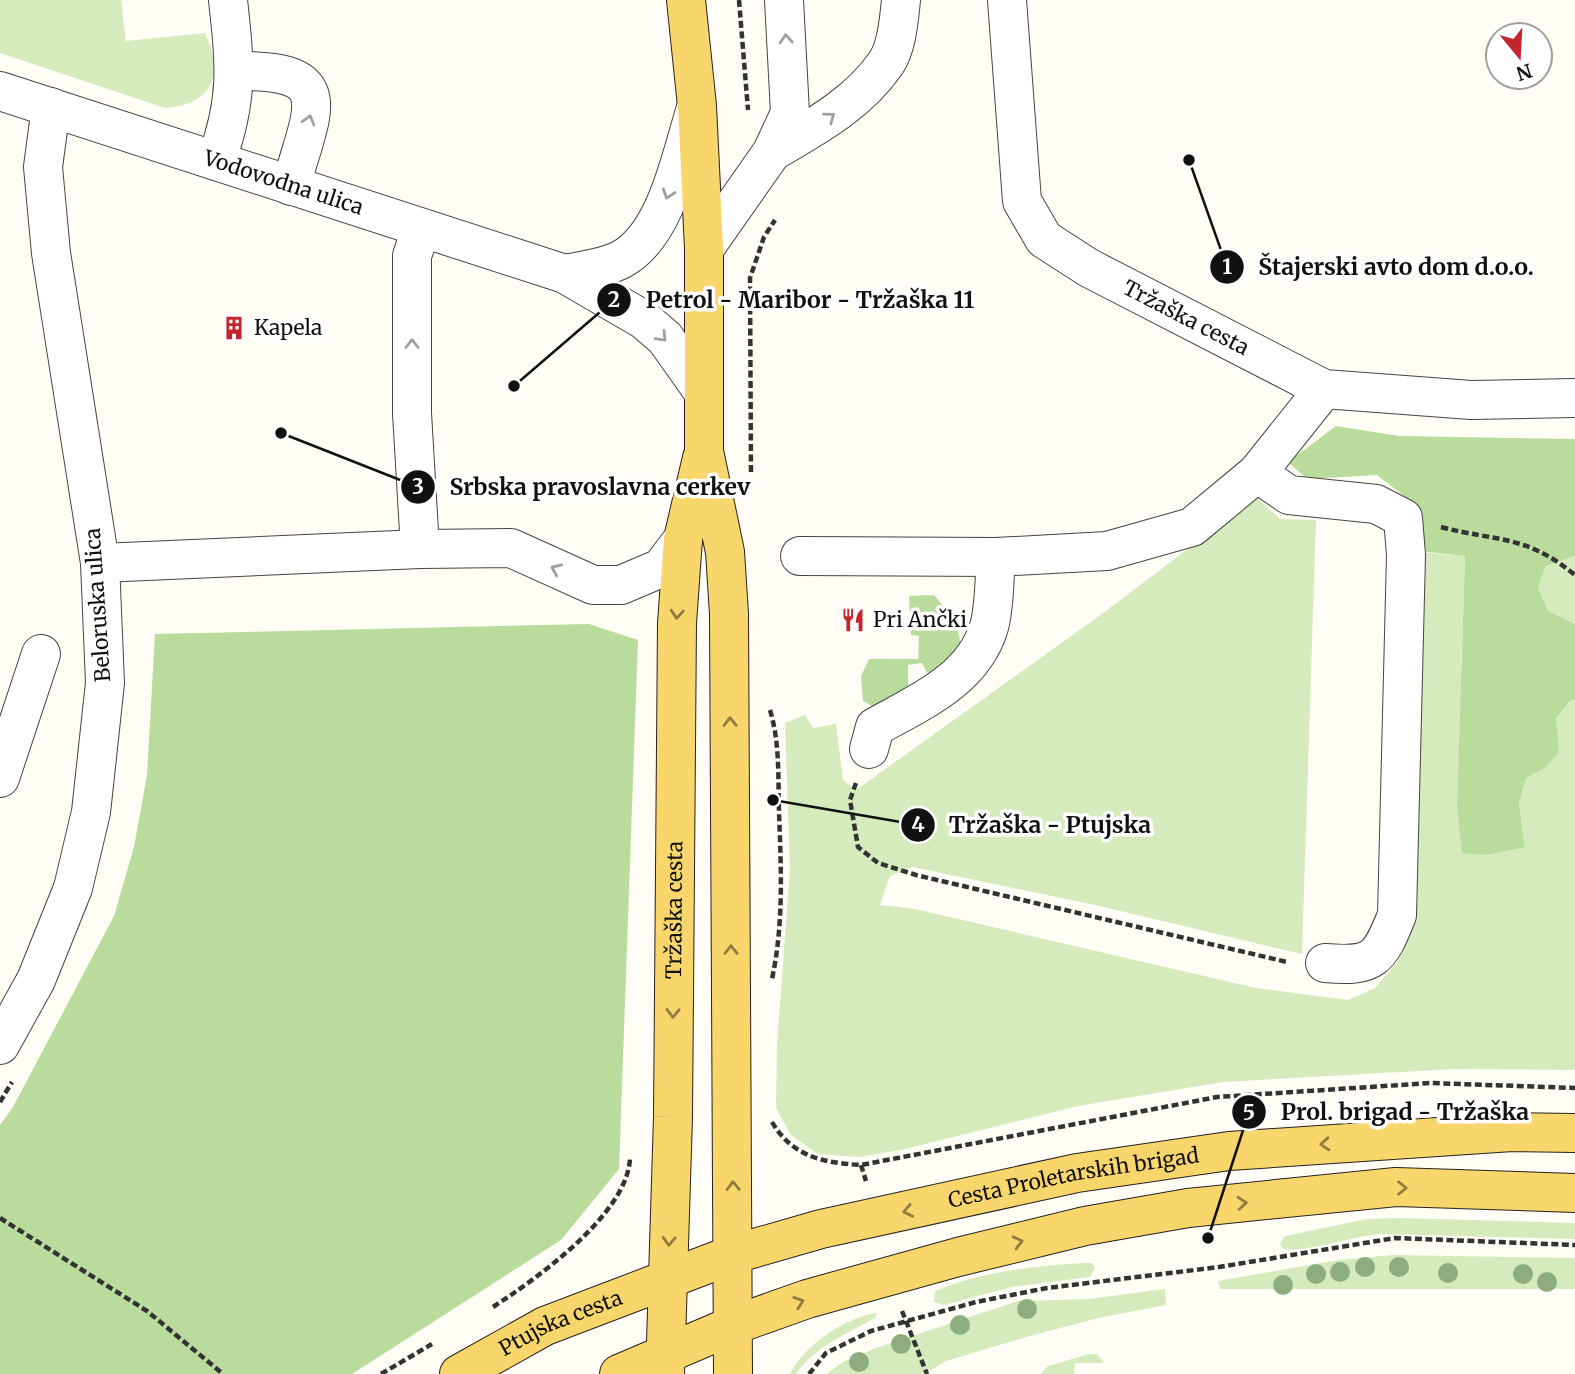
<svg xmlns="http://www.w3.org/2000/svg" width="1575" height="1374" font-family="Merriweather,serif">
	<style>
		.green { fill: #d5ebbd }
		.forest { fill: #b9dc9c }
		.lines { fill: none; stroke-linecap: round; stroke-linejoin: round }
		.minor-casing { stroke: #444; stroke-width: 40 }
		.major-casing { stroke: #222; stroke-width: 40 }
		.path { stroke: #333; stroke-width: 4.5; stroke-dasharray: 7 3.5; stroke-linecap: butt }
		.minor { stroke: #fff; stroke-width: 38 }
		.major { stroke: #f9d66b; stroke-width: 38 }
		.tree { fill: #8dad7f }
		.oneway { stroke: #a0a0a0 }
		.oneway2 { stroke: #917d42 }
		.labels { text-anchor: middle; stroke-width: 7; stroke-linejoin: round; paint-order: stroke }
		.street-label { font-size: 21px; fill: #111; stroke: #fff }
		.poi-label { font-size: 21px; fill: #111; stroke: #fff; text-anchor: start }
		.leader { fill: none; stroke: #111; stroke-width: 2.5 }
		.callout-dot { fill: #111; stroke: #fff; stroke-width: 2.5 }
		.mark-label { font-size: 21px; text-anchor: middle; font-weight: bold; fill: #fff }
		.callout-label { font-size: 23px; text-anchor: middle; font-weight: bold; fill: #111; stroke: #fff; stroke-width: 7; stroke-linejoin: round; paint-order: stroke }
	</style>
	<rect width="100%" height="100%" fill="#fffdf5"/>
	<path class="green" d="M0,0H121L126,41L205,33C224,73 214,105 165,108L0,53Z
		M1256,497L1280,519L1316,520L1302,954L1095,905L912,867L890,876L880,905L915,909L1256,988L1348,1000L1375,988L1398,961L1410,928L1419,552L1465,556L1461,666L1525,847L1519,804L1526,778L1545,768L1556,718L1571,700L1575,701V1070L1454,1069L1223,1082L1078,1106L901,1150L859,1157L818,1154L791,1135L776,1108L777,1044L790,869L785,723L805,715L813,728L836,724L843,780L856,790L1106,611Z
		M1575,556V624L1548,611L1538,587L1546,566Z
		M1398,1218L1575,1223V1239L1381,1234C1357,1235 1298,1255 1282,1248L1280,1243L1285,1236L1367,1219Z
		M1393,1255L1575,1258V1289H1220L1218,1281L1338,1260Z
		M1085,1263H1092L1095,1268L1090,1277L1012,1287L944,1305L934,1302L935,1291C984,1271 1033,1266 1085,1263Z
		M1165,1289L1166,1305L1098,1318L1030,1336L946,1361L924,1374H826L843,1362L876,1348L1018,1301L1089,1299Z
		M877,1313L875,1318C845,1335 817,1345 796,1374H790C805,1345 845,1317 877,1313Z
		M1089,1354H1097L1104,1363H1075L1074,1374H1041L1048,1366Z"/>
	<path class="forest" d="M1336,426L1399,436L1575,439V556L1546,566L1538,587L1548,611L1575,624V701L1571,700L1556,718L1559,752L1545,768L1526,778L1519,804L1525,847L1486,855L1462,853L1457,807L1465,556L1419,551L1409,500L1377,475L1307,479L1288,462Z
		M934,595L955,620L962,648L933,684L922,663L908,665V694L879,710L863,701L861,676L869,659H918L919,636L911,635L909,596Z
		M589,624L638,640L619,1169L561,1240L352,1374H0V1125L13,1107L114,916L134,847L147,775L155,634Z"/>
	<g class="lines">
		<g class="minor-casing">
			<g id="minor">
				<path id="s1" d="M1007,0L1022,201L1044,239L1089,268L1324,389L1471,400L1575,398"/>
				<path d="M236,71C342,69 311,111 291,186"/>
				<path id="s2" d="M0,91L565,274L644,320L665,338L704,393"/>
				<path d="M772,152C813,128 858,104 886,63C897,47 899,19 901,0"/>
				<path d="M216,161C239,99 235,64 228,0"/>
				<path d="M704,249L772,152L790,113L784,0"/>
				<path d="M565,274C583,270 606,268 622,259C667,234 681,155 696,108"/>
				<path d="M1257,473L1289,495L1376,504L1403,518L1406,555L1397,915C1379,960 1374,967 1325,963"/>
				<path d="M420,549L412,413V256L421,229"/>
				<path d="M800,556L996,557L1107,551L1192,527L1257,473L1324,389"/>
				<path d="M100,563L420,549L511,548L593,585H621L661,568L683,539"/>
				<path d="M869,749L875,727C920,702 973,680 989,627C995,606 994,579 996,557"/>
				<path d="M0,778L41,654"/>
				<path d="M0,1045L36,980L73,888L91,812L105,683L100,563L51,253L43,167L51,107"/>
			</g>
		</g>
		<g class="major-casing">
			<g id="major">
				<path d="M686,0L697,106L704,249V451L725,552L729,614L733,1374"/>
				<path id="s3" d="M459,1374L545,1326L734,1254L821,1229L1077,1173L1229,1151L1512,1132L1575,1133"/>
				<path d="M619,1374L734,1325L807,1299L958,1257L1085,1226L1188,1208L1396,1187L1575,1193"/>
				<path id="s4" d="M665,1374L673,1117L677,623L683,539L702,458"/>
			</g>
		</g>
		<path class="path" d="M739,0L748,110
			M751,472L750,278L764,237L775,220
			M1441,527C1498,542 1525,534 1575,575
			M770,710C780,743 778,777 779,812C781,868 784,923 772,979
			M856,783L850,800L858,847L878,863L916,875L1287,962
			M0,1102L12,1082
			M772,1122C792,1157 825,1163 861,1165L1217,1097L1431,1083L1575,1088
			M861,1165L866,1181
			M0,1218L147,1311L223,1374
			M493,1307C536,1279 628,1214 630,1158
			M902,1311L927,1374
			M381,1374L432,1344
			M809,1374L826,1353L871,1331L976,1302L1047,1288L1219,1267L1395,1238L1575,1245"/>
		<use href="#minor" class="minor"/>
		<use href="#major" class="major"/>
	</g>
	<g class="tree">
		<circle cx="1365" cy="1267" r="10"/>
		<circle cx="1399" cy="1267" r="10"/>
		<circle cx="1340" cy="1272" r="10"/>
		<circle cx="1448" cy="1273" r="10"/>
		<circle cx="1316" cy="1274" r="10"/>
		<circle cx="1523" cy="1274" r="10"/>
		<circle cx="1547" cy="1282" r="10"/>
		<circle cx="1283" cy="1285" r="10"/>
		<circle cx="1027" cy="1309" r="10"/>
		<circle cx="960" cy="1325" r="10"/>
		<circle cx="901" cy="1344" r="10"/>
		<circle cx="859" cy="1362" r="10"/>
	</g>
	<defs><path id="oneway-chevron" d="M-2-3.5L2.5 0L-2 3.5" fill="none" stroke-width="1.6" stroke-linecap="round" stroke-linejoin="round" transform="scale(1.75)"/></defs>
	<g class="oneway">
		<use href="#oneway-chevron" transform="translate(786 39) rotate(-93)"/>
		<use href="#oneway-chevron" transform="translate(830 117) rotate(-36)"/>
		<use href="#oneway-chevron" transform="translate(309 120) rotate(-74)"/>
		<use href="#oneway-chevron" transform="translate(668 194) rotate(108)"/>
		<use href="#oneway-chevron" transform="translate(662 337) rotate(46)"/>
		<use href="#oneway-chevron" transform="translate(412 344) rotate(-90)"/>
		<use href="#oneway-chevron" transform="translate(556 569) rotate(-156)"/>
	</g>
	<g class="oneway2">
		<use href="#oneway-chevron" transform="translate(677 614) rotate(94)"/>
		<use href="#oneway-chevron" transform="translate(730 722) rotate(-91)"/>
		<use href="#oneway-chevron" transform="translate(731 950) rotate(-90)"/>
		<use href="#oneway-chevron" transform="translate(673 1013) rotate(91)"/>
		<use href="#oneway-chevron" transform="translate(1325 1144) rotate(176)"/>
		<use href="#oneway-chevron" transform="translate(733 1186) rotate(-91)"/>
		<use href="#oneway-chevron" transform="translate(1402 1188)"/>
		<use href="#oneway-chevron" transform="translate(1242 1203) rotate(-5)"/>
		<use href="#oneway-chevron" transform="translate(908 1211) rotate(168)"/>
		<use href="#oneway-chevron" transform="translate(669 1241) rotate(92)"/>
		<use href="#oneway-chevron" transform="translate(1018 1242) rotate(-14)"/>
		<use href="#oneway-chevron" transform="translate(799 1302) rotate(-19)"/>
	</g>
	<defs>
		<g id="building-bare" transform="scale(1.89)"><path d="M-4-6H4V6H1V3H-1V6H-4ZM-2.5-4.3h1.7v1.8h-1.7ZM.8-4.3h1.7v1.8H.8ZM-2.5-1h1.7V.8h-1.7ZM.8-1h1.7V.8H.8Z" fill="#c4262e" stroke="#fff" stroke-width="2.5" paint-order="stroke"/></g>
		<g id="restaurant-bare" transform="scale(1.89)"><path d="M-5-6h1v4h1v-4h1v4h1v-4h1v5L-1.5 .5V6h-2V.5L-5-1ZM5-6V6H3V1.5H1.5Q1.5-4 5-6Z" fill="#c4262e" stroke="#fff" stroke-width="2.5" paint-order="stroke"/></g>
	</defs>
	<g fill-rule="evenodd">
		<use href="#building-bare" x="234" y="328"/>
		<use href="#restaurant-bare" x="853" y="620"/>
	</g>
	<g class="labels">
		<g class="street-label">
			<text dy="7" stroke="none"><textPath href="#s2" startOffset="298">Vodovodna ulica</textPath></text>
			<text dy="7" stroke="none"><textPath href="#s1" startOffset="408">Tržaška cesta</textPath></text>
			<text transform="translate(98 605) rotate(-94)" y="7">Beloruska ulica</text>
			<text dy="7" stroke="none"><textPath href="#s4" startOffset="464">Tržaška cesta</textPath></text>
			<text dy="7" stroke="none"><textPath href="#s3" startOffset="649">Cesta Proletarskih brigad</textPath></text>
			<text dy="7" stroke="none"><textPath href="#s3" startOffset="114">Ptujska cesta</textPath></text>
		</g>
		<g class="poi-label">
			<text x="254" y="335">Kapela</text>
			<text x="873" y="627">Pri Ančki</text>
		</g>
	</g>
	<path class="leader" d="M1189 160L1227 267M514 386L614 300M281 433L418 487M773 800L918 825M1208 1238L1249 1112"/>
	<g class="callout-dot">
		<circle cx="1189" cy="160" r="7"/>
		<circle cx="514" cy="386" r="7"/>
		<circle cx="281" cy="433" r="7"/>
		<circle cx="773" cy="800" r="7"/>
		<circle cx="1208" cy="1238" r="7"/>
		<circle cx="1227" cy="267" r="18"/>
		<circle cx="614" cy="300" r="18"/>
		<circle cx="418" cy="487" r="18"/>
		<circle cx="918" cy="825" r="18"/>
		<circle cx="1249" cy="1112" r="18"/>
	</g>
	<g class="mark-label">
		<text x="1227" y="274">1</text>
		<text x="614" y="307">2</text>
		<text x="418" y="494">3</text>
		<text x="918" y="832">4</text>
		<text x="1249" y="1120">5</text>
	</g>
	<g class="callout-label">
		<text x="1396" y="275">Štajerski avto dom d.o.o.</text>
		<text x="810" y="308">Petrol - Maribor - Tržaška 11</text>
		<text x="600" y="495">Srbska pravoslavna cerkev</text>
		<text x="1050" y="833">Tržaška - Ptujska</text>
		<text x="1405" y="1120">Prol. brigad - Tržaška</text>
	</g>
	<g transform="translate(1519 56) rotate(162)"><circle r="33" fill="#ffffff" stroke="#a0a0a0" stroke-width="2"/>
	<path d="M0-5L12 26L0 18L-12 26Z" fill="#c4262e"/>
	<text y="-10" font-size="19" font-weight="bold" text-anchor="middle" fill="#111111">N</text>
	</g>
</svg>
